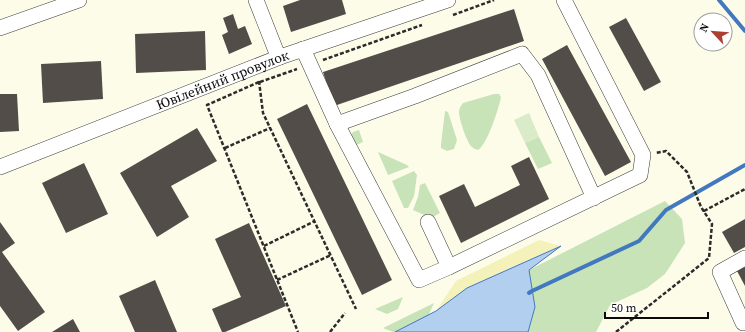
<svg xmlns="http://www.w3.org/2000/svg" width="745" height="332" font-family="'Source Serif 4',serif">
	<style>
		.green { fill: #c7e3b7 }
		.sand { fill: #f4f1ba }
		.pitch { fill: #d9ebc8 }
		.water { fill: #b3cfef; stroke: #4278bf }
		.lines { fill: none; stroke-linecap: round; stroke-linejoin: round }
		.stream { stroke: #4278bf; stroke-width: 4 }
		.building { fill: #524d48 }
		.minor-casing { stroke: #3d3d3d; stroke-width: 16 }
		.path { stroke: #2c2c2c; stroke-width: 2.5; stroke-dasharray: 4 2; stroke-linecap: butt }
		.minor { stroke: #fff; stroke-width: 15 }
		.labels { text-anchor: middle; stroke-width: 4; stroke-linejoin: round; paint-order: stroke }
		.street-label { font-size: 14px; fill: #0a0a0a; stroke: #fff }
	</style>
	<rect width="100%" height="100%" fill="#fdfce9"/>
	<path class="green" d="M494,94H499L501,97C499,108 487,145 478,150C476,149 474,149 472,147C467,143 459,119 459,112C459,108 461,106 463,103Z
		M445,111L448,112L457,140L454,149L447,151L441,148V144Z
		M359,130L363,142L352,147L350,136L353,132Z
		M539,137L552,163L538,169L525,143Z
		M378,152L407,165L409,167L388,175Z
		M414,171L417,175L414,196L408,208H404L392,181Z
		M425,183L440,213L431,218L413,210L418,197L420,185Z
		M665,201L682,219L685,243L665,274L647,288L610,305L596,332H528L535,307L529,270Z
		M403,297L398,309L387,314L375,309Z
		M434,303L426,321L403,332H393L383,328Z"/>
	<path class="sand" d="M539,240L561,246L467,288L436,311L456,281Z"/>
	<path class="pitch" d="M529,113L539,137L525,143L514,120Z"/>
	<path class="water" d="M561,246L529,270L535,307L528,332H395L436,311L467,288Z"/>
	<g class="lines">
		<path class="stream" d="M719,0L745,31
			M529,293L532,291L639,241L666,210L745,165"/>
	</g>
	<path class="building" d="M300,0H342L346,14L291,32L283,6Z
		M514,9L524,41L334,106L323,72Z
		M233,14L238,29L245,26L252,44L229,54L222,35L228,32L223,18Z
		M626,18L661,82L644,91L609,27Z
		M205,31L206,70L136,73L135,34Z
		M567,45L631,162L605,176L542,59Z
		M101,61L103,99L43,103L41,64Z
		M0,94H17L19,131L0,132Z
		M307,104L392,280L362,295L277,119Z
		M197,128L217,161L171,186L189,217L157,237L120,173Z
		M529,157L549,199L461,243L439,196L464,184L475,207L520,185L511,166Z
		M84,163L108,214L66,233L42,183Z
		M745,219V247L734,253L722,232Z
		M0,222L15,243L2,252L45,312L18,331L0,306Z
		M249,223L286,306L225,332H222L212,309L241,297L215,239Z
		M745,267V286L737,271Z
		M155,280L177,332H135L119,296Z
		M73,319L80,332H52Z"/>
	<g class="lines">
		<g class="minor-casing">
			<g id="minor">
				<path d="M256,0L276,51L280,57"/>
				<path d="M0,28L79,0"/>
				<path d="M303,49L337,124L419,280L449,267L640,175L643,155L564,0"/>
				<path d="M337,124L415,96L522,54L538,75L594,198"/>
				<path id="s1" d="M0,167L280,57L448,0"/>
				<path d="M428,222L449,267"/>
				<path d="M743,323L720,272L745,258"/>
			</g>
		</g>
		<path class="path" d="M453,15L494,0
			M323,60L422,25
			M259,81L263,113L356,309
			M259,82L207,105L298,332
			M260,82L297,69
			M225,148L270,128
			M704,211L745,189
			M264,246L315,221
			M277,280L331,255
			M330,332L345,313
			M616,332L709,258L712,224L701,207L687,172L666,151L656,153"/>
		<use href="#minor" class="minor"/>
	</g>
	<g class="labels">
		<g class="street-label">
			<text dy="5" stroke="none"><textPath href="#s1" startOffset="239">Ювілейний провулок</textPath></text>
		</g>
	</g>
	<g transform="translate(713 32) rotate(296)"><circle r="19" fill="#ffffff" stroke="#9d9d9d"/>
	<path d="M0-3L7 15L0 10L-7 15Z" fill="#ab4031"/>
	<text y="-6" font-size="11" font-weight="bold" text-anchor="middle" fill="#0a0a0a">N</text>
	</g>
	<path d="M605 312v6h103v-6" fill="none" stroke="#0a0a0a" stroke-width="2"/>
	<text x="611" y="312" font-size="12" fill="#0a0a0a" stroke="#ffffff" stroke-width="3" paint-order="stroke">50 m</text>
</svg>
